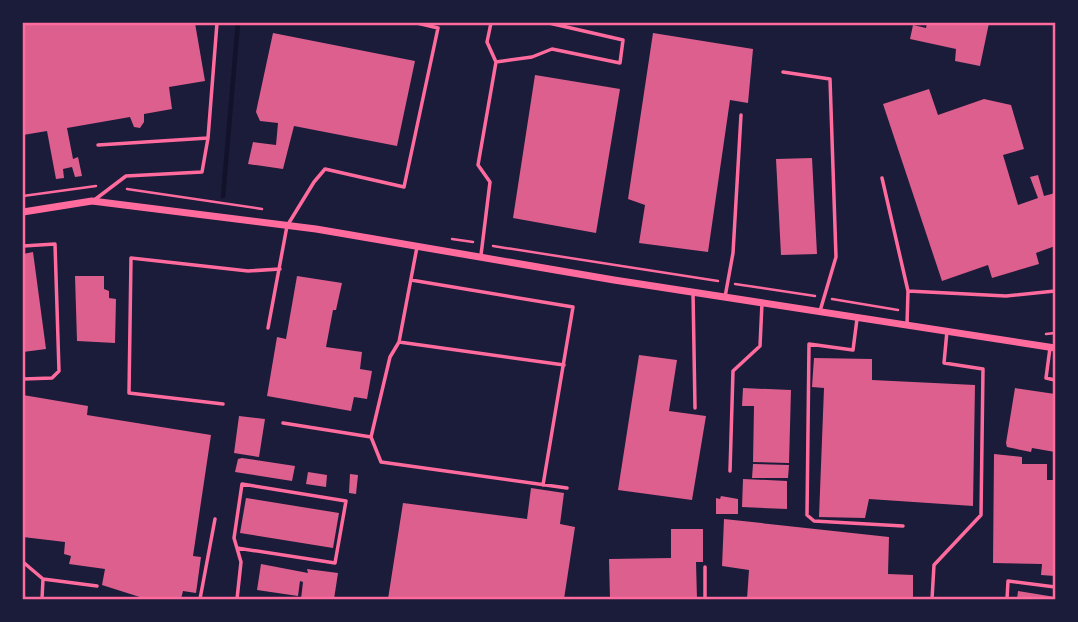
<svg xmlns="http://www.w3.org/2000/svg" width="1078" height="622" font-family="Quicksand,sans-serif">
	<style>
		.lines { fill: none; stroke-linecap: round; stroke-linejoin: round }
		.stream { stroke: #12122b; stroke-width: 4.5 }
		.building { fill: #dd5f8e }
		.path { stroke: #ff6b9d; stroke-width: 2.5 }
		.service { stroke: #ff6b9d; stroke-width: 3.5 }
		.minor { stroke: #ff6b9d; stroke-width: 7 }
		.neatline { fill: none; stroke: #ff6b9d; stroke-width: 2.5 }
	</style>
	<rect width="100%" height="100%" fill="#1b1b3a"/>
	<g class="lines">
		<path class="stream" d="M223,196L238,23"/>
	</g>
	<path class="building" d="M23,23H195L205,81L169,87L172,109L144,114V122L140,128L134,127L130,117L67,128L73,159L78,157L82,176L75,177L72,167L63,169L64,178L56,179L47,131L23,135Z
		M927,23H989L980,66L955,61L956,49L910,39L913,25L926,28Z
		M273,33L415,61L397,146L294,126L283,169L248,164L253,142L276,145L278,123L260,121L256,112Z
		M653,33L753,49L748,103L730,100L708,252L639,243L645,205L628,199Z
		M535,75L620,89L596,233L513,218Z
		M929,89L938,115L984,99L1011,105L1024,149L1003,155L1018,205L1038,198L1030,177L1038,175L1044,196L1055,193V246L1036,253L1039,264L992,278L988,265L942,281L883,104Z
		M812,158L817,254L781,255L776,159Z
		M33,252L46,349L23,352V254Z
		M75,276H104V289L109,291V298L116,299L115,343L77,341Z
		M297,276L342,283L336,310H333L326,347L362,352L360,369L372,371L367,399L354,397L351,411L267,396L277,337L286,339Z
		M639,355L677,360L669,411L706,416L692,500L618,490Z
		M814,358L872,359V380L975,385L973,506L869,499L865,518L819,517L824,388L812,387Z
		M743,388L791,390L789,463L753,462L754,406H742Z
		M1015,388L1055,394V452L1032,448L1031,452L1007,447L1006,443Z
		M23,395L88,406L87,415L211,435L193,556L201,557L196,593L183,591L181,599H146L102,585L105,569L69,564L71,556L64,554L65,542L23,537Z
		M239,416L265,419L259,457L234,453Z
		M994,454L1022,457V464H1047V480H1055V576L1041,575L1042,564L993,563Z
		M242,458L295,466L292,481L235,472L238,459Z
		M753,464L789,465L788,478H752Z
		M308,472L327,475L326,487L306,484Z
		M350,474L358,475L356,494L349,493Z
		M743,479L787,481V509L742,507Z
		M531,488L564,493L560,524L575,527L564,599H388L403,503L527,519Z
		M721,496L738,499V514H716V498L720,499Z
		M246,498L339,513L333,548L240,533Z
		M724,519L889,537L888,574L913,575V599H747L749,570L722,566Z
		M671,529H703V562H696L697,599H610L609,559L671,558Z
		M261,564L308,573L307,569L338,573L334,599H301L303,582L300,581L298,596L257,590Z
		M1018,591L1055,597V599H1017Z"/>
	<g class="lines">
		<path class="path" d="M127,189L262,209
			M23,196L96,186
			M452,239L473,242
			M493,246L718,281
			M735,284L815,296
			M832,299L898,310
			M1046,334L1055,333"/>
		<path class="service" d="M491,23L487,42L496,62
			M783,72L830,79L836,257L820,311
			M98,145L208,138
			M882,178L908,291L907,324
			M93,201L126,176L202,172L208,138L217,23
			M23,246L55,244L59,371L52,378L23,379
			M481,255L490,182L478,165L496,62L532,57L552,49L620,63L623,40L549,23
			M411,280L573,307L543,485
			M908,291L1006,296L1055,291
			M693,292L695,408
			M725,297L733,253L741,115
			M857,319L853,350L809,344L807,515L814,521L903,526
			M268,328L287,226L314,182L325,169L404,187L438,28L417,23
			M399,342L564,365
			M1050,348L1046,378L1055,380
			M223,404L129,393L131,258L248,271L280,269
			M283,423L371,437L390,357L399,342L417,247
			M371,437L381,462L567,488
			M730,471L733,371L760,346L762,303
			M23,562L43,579L42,599
			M705,567V599
			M43,579L97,586
			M200,599L215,519
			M237,599L241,562L234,538L242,484L346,501L335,563L237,548
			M932,599L934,565L981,515L983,369L944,363L947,331
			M1007,599L1008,581L1055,587"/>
		<path class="minor" d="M23,212L92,201L316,229L614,280L1055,348"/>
	</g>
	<rect width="1078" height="622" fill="none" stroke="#1b1b3a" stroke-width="49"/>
	<rect x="24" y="24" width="1030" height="574" class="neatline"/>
</svg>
